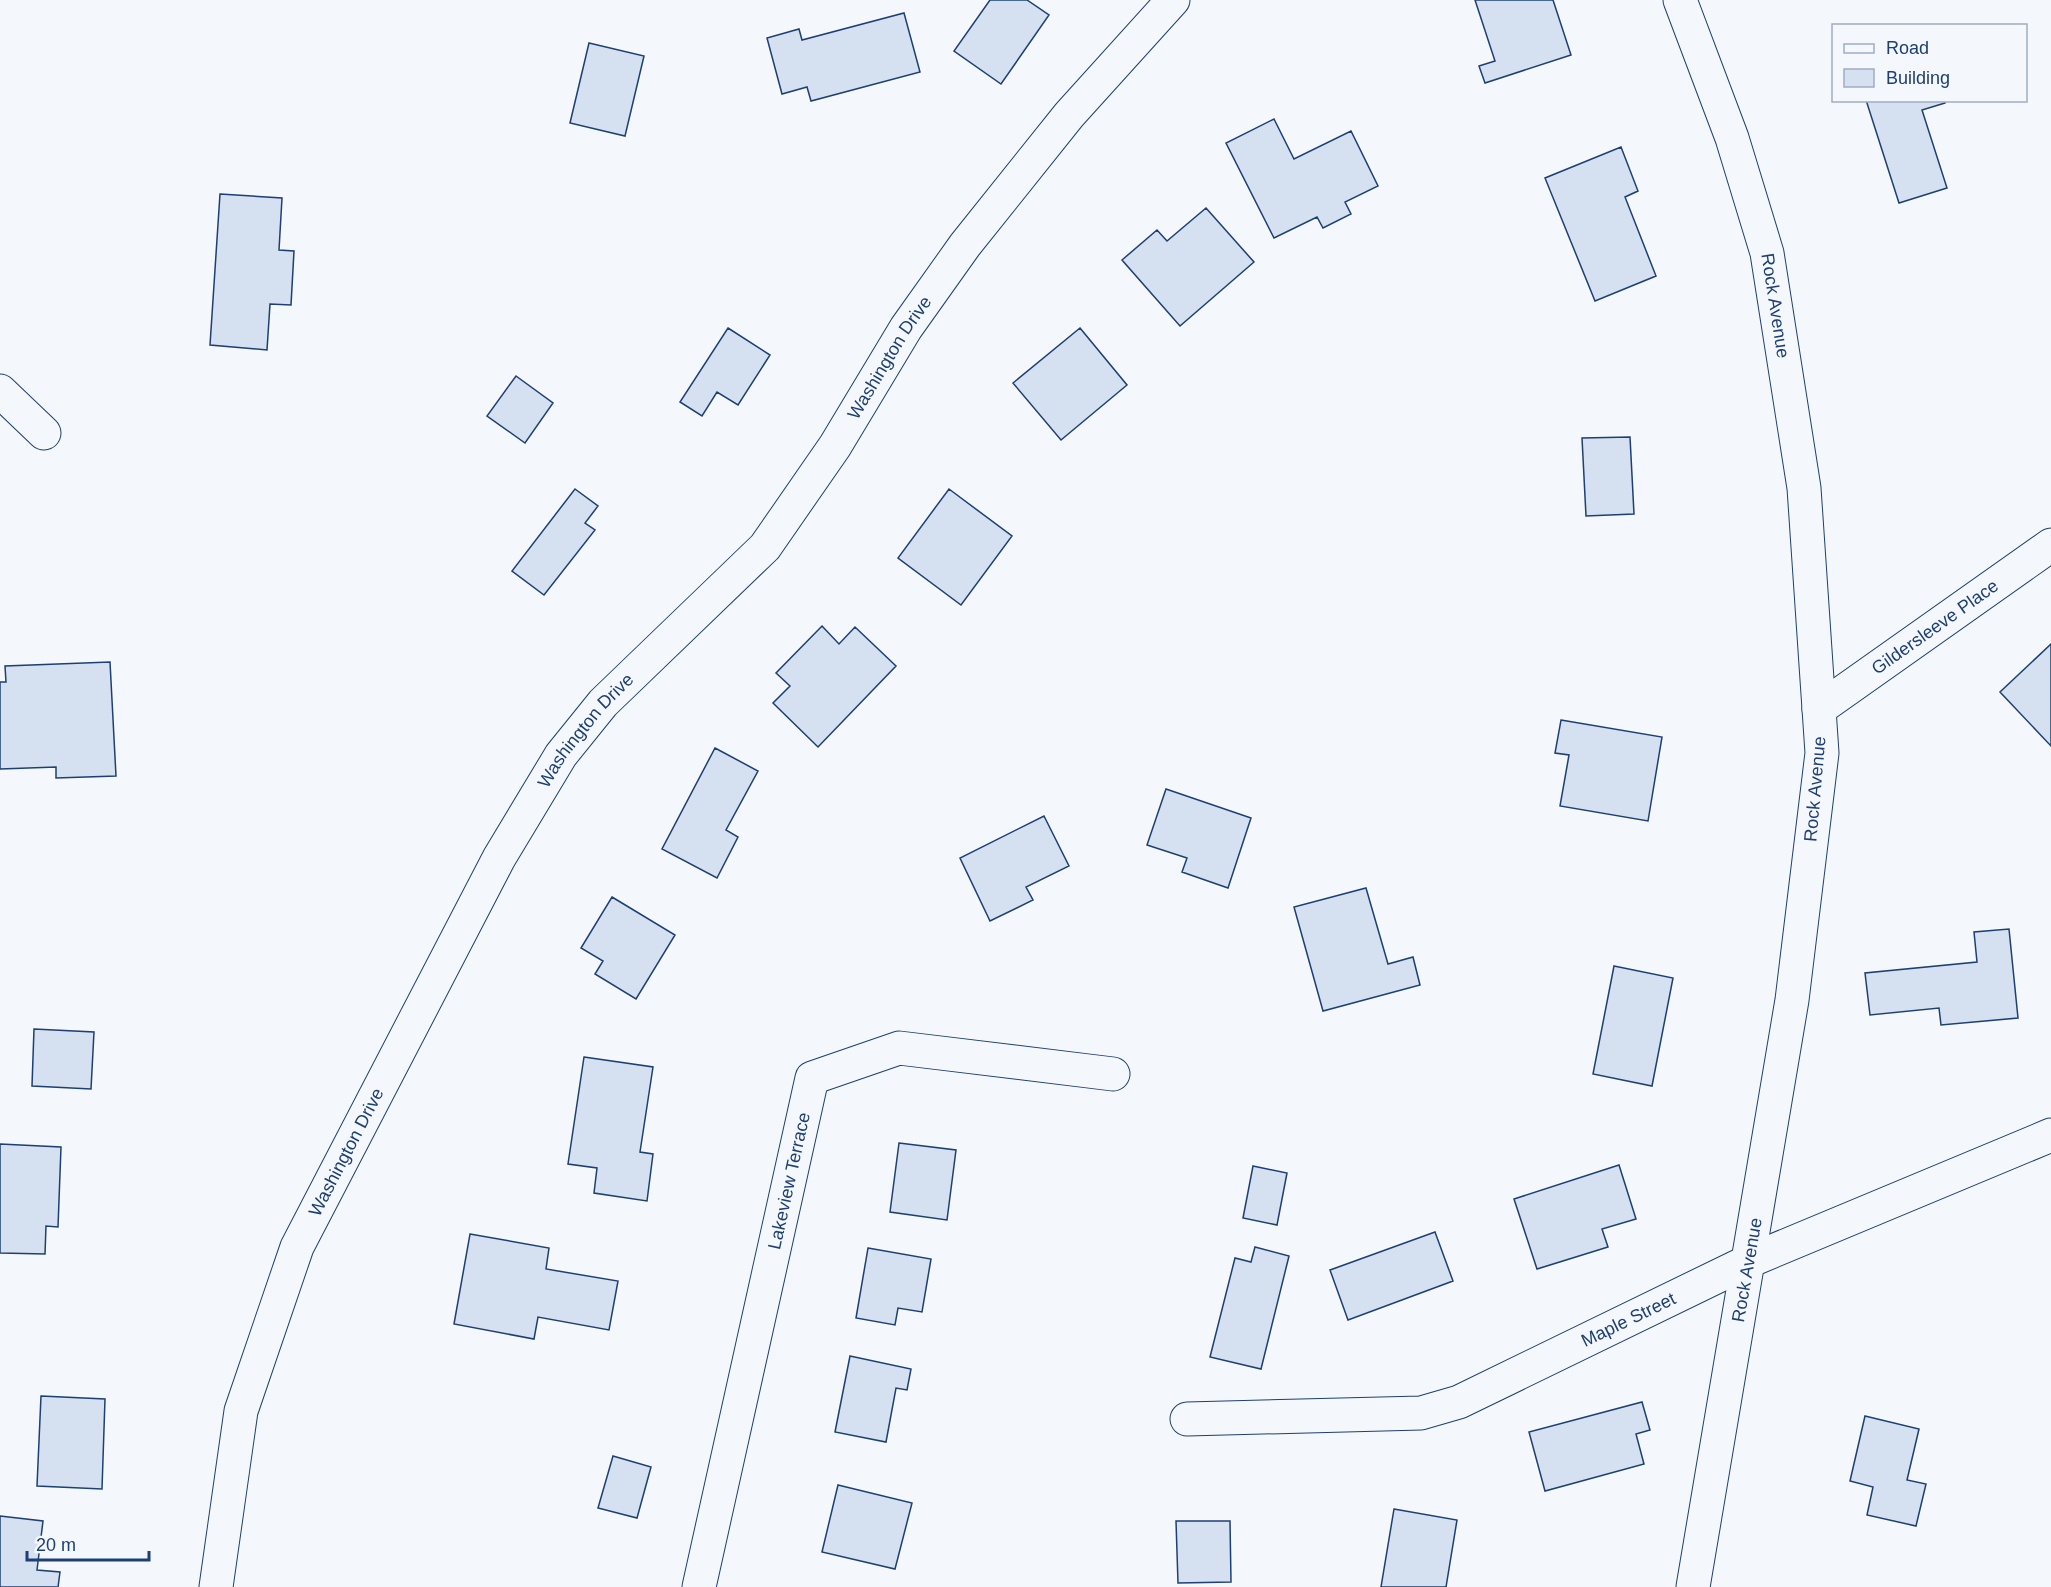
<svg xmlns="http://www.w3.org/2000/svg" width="2051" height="1587" font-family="Arial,sans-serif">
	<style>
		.building { fill: #d5e0f0; stroke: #1d3f73; stroke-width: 1.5 }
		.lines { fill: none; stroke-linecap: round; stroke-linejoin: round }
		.street-casing { stroke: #1d3f73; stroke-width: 35 }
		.street { stroke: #f4f7fb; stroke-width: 33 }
		.labels { text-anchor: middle; stroke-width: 4.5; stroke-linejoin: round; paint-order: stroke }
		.street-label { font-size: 18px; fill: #1d3f73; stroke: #f4f7fb }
	</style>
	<rect width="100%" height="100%" fill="#f4f7fb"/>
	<path class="building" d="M990,0H1027L1049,15L1001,84L954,51Z
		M1475,0H1553L1571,55L1485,83L1479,66L1495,61Z
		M904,13L920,72L811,101L807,87L782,94L767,38L799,29L802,40Z
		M589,43L644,56L625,136L570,123Z
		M1866,100H1944L1945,103L1922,110L1947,188L1899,203Z
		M1274,119L1294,159L1351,131L1378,186L1345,202L1351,214L1323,228L1317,217L1274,238L1226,143Z
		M1621,147L1638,191L1625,197L1656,276L1595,301L1545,178Z
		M220,194L282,198L279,250L294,251L291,305L270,304L267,350L210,345Z
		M1206,208L1254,262L1180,326L1122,260L1157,230L1167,241Z
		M728,328L770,355L738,405L717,392L702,416L680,402Z
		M1080,328L1127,385L1061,440L1013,383Z
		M516,376L553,403L525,443L487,416Z
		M1630,437L1634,514L1586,516L1582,438Z
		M575,489L598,506L585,523L595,530L544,595L512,571Z
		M949,489L1012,536L961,605L898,558Z
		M822,626L839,644L855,627L896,666L818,747L773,703L790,686L776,673Z
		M2051,644V746L2000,692Z
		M110,662L116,776L56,778V767L0,769V682H6L5,666Z
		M1561,720L1662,737L1648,821L1560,806L1569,755L1555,753Z
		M715,748L758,771L726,830L738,837L717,878L662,849Z
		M1166,789L1251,818L1228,888L1182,872L1187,858L1147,845Z
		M1044,816L1069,866L1026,887L1033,900L990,921L960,858Z
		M1366,888L1388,964L1413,957L1420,985L1323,1011L1294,907Z
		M612,897L675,935L636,999L595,974L603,961L581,948Z
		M2009,929L2018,1018L1941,1025L1939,1008L1870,1015L1865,973L1977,962L1974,932Z
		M1614,966L1673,978L1652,1086L1593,1074Z
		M34,1029L94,1032L91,1089L32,1086Z
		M584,1057L653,1067L640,1152L653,1154L647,1201L594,1193L597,1168L568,1164Z
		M899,1143L956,1150L947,1220L890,1212Z
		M0,1144L61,1147L58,1227L46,1226L45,1254L0,1253Z
		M1619,1165L1636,1219L1602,1229L1608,1247L1537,1269L1514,1199Z
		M1253,1166L1287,1173L1277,1225L1243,1218Z
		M1435,1232L1453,1281L1348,1320L1330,1270Z
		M470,1234L549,1248L546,1269L618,1281L609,1330L538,1317L534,1339L454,1324Z
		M1255,1247L1289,1256L1261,1369L1210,1357L1235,1258L1251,1262Z
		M868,1248L931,1259L922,1312L898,1308L895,1325L856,1318Z
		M850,1356L911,1369L907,1390L896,1388L886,1442L835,1432Z
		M41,1396L105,1399L102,1489L37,1486Z
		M1642,1402L1650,1430L1636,1434L1644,1464L1545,1491L1529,1432Z
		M1865,1416L1919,1429L1907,1480L1926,1484L1916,1526L1867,1515L1873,1487L1850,1481Z
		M613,1456L651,1467L637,1518L598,1508Z
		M838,1485L912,1503L895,1569L822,1552Z
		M1394,1509L1457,1520L1446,1587H1381Z
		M0,1516L43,1521L37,1570L60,1572L58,1587H0Z
		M1176,1521H1230L1231,1582L1178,1583Z"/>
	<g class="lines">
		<g class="street-casing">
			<g id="street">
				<path id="s1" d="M1680,0L1732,138L1767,253L1804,488L1822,753L1792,1000L1693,1587"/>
				<path d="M0,391L44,433"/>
				<path id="s2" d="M1819,709L2051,545"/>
				<path id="s3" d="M1187,1419L1421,1413L1459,1402L1749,1261L2051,1135"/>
				<path id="s4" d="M216,1587L241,1411L297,1247L499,858L561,755L603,703L765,547L835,446L906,328L965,245L1069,115L1173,0"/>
				<path id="s5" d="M699,1587L812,1078L899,1048L1113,1074"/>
			</g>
		</g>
		<use href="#street" class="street"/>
	</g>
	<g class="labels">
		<g class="street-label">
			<text dy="6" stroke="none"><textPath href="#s1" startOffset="321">Rock Avenue</textPath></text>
			<text dy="6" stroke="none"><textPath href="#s4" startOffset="1428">Washington Drive</textPath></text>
			<text dy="6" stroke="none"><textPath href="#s2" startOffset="142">Gildersleeve Place</textPath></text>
			<text dy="6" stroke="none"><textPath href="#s4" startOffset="944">Washington Drive</textPath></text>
			<text transform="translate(1815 789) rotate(-85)" y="6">Rock Avenue</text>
			<text dy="6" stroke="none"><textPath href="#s4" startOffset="458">Washington Drive</textPath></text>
			<text dy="6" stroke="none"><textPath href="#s5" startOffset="416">Lakeview Terrace</textPath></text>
			<text transform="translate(1747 1270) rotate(-80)" y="6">Rock Avenue</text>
			<text dy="6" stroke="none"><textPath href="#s3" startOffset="462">Maple Street</textPath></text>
		</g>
	</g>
	<rect x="1832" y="24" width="195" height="78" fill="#f4f7fb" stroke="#9eadc5" stroke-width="1.5"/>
	<rect x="1844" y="44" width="30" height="9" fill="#f4f7fb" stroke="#9eadc5" stroke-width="1.5"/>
	<text x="1886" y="54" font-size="18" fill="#1d3f73">Road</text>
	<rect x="1844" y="69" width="30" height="18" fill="#d5e0f0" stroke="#9eadc5" stroke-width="1.5"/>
	<text x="1886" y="84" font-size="18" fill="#1d3f73">Building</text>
	<path d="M27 1551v9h122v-9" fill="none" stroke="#1d3f73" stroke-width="3"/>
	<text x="36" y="1551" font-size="18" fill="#1d3f73" stroke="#f4f7fb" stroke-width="4.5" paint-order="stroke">20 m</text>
</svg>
